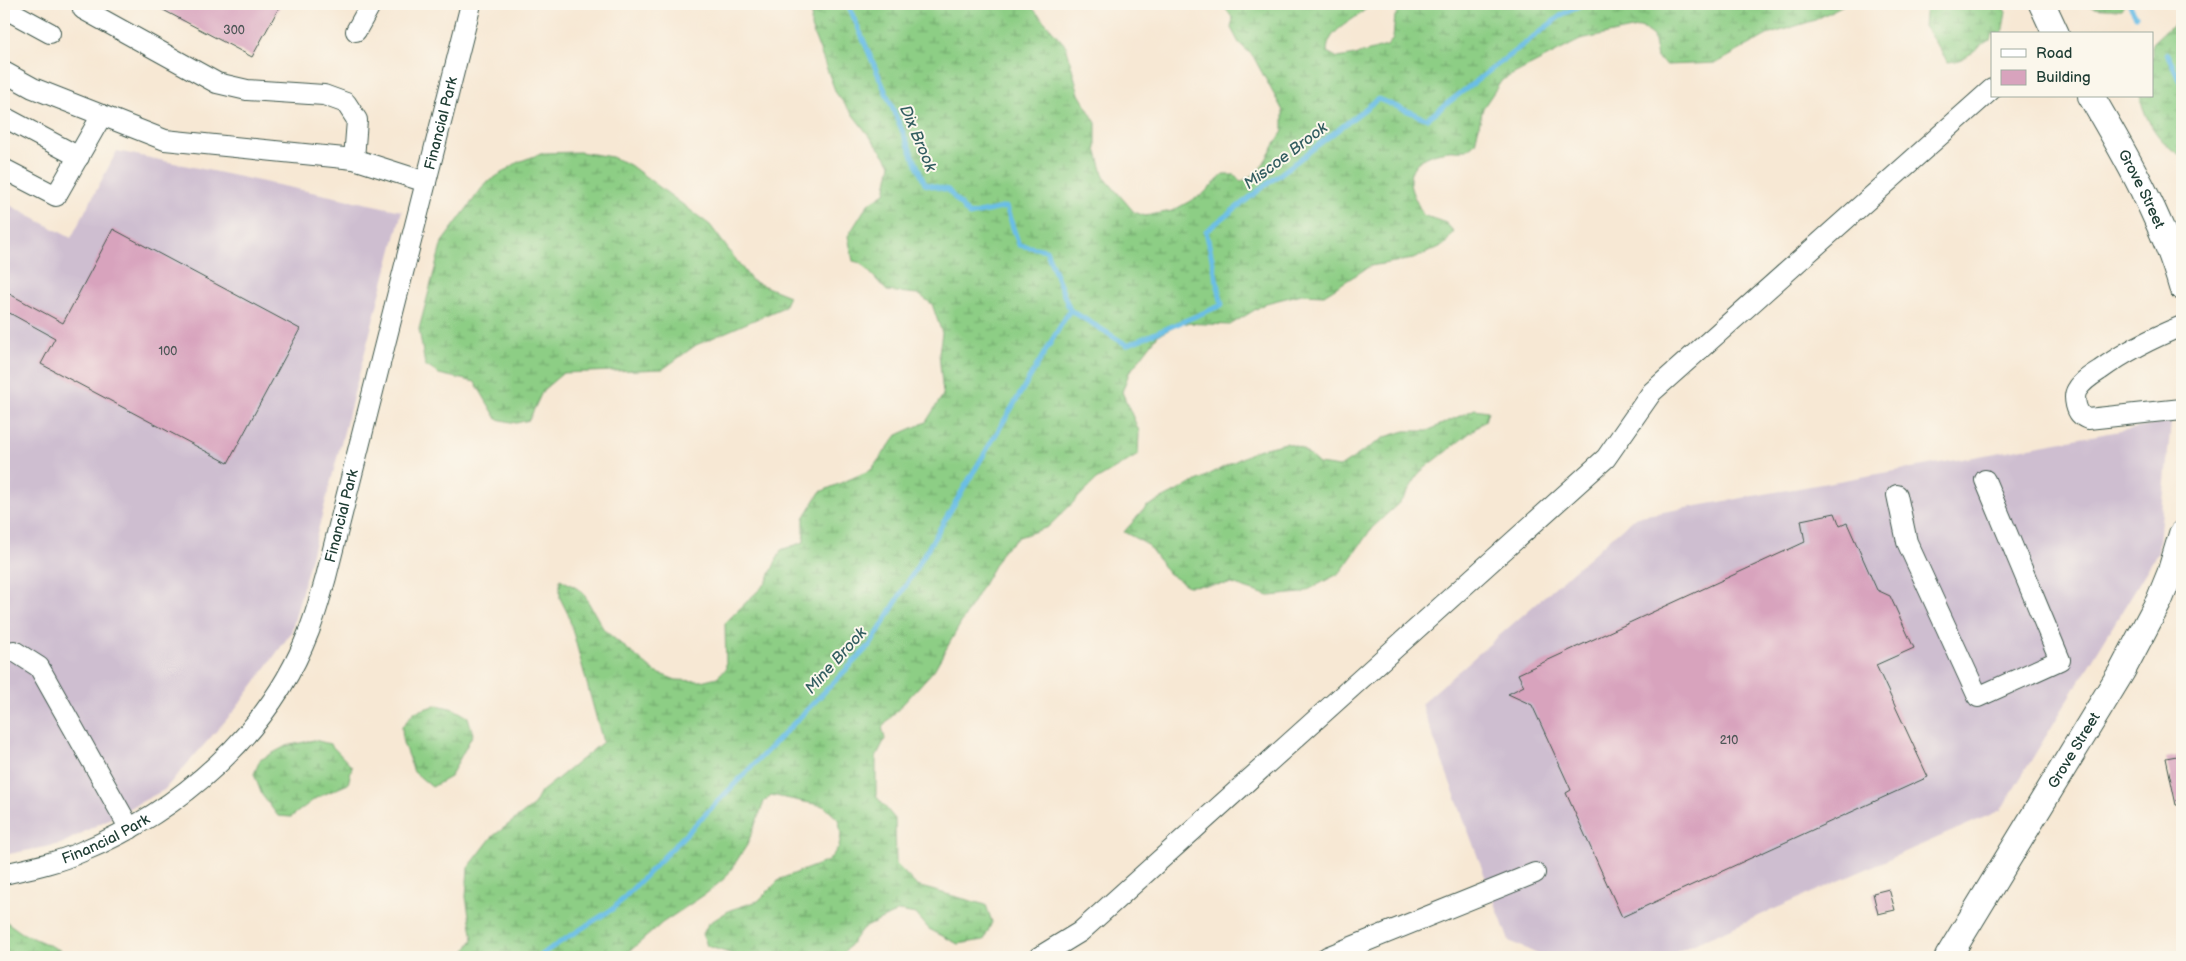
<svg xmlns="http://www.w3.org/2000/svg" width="2186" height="961" font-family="'Balsamiq Sans',sans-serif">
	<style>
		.industrial { fill: #cebed0 }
		.wetland { fill: url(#wetland-marsh); stroke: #56865c }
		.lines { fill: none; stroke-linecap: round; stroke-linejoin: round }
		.stream { stroke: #6abee6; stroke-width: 5 }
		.building { fill: #d8a3bd }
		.minor-casing { stroke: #3f574c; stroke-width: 22 }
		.major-casing { stroke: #3f574c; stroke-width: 28 }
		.minor { stroke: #fff; stroke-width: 20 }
		.major { stroke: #fff; stroke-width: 26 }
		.labels { text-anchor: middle; stroke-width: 4; stroke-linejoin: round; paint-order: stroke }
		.number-label { font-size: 12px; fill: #4d5656 }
		.street-label { font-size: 15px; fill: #1f3d34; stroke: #fbf7ec }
		.water-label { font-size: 16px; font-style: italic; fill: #325d60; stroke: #fbf7ec }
	</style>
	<defs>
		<pattern id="wetland-marsh" width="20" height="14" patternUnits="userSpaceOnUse" patternTransform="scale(1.25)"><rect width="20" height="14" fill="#8dce85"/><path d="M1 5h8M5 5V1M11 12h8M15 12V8" fill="none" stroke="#73a86e"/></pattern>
	</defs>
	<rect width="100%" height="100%" fill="#fbf7ec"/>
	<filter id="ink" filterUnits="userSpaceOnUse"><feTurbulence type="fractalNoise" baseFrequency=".02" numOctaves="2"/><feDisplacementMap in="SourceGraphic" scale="10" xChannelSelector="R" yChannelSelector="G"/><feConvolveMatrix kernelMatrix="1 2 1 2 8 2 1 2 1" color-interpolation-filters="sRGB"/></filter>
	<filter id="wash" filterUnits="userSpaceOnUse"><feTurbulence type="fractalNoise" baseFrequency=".0096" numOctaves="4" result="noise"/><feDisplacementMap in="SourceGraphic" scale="20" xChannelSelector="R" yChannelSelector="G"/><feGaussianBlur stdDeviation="1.12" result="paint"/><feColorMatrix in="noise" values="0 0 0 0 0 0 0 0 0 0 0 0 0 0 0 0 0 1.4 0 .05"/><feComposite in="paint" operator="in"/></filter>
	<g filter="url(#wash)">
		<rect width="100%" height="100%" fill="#f7e8d4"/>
		<path class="industrial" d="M117,151L402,211L291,633L235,710L164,790L61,844L4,855V202L71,238Z
			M2171,422L2158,552L2001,810L1665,957H1544L1509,941L1421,704L1635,517Z"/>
		<path class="wetland" d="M812,4H1029L1066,46L1079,94L1096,123V149L1104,177L1134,212L1145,216L1172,211L1203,194L1223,175H1235L1241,182L1259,171L1283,131V111L1253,56L1239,43L1231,28L1233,19L1226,9L1206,4H1370C1358,21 1327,27 1327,52L1338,58L1355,55L1387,46L1393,39L1395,16L1406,4H1845L1815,20L1767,35L1717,63L1667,65L1657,58L1653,36L1641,27L1580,40L1502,80L1483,108L1475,143L1467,150C1446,150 1408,153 1410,183C1411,193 1419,206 1423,215L1446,223L1454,232L1444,245L1413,259L1370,266L1324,295L1302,294L1266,303L1230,325L1183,323L1158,335L1129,373L1122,392L1139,431L1138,455L1096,480L1048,527L1019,537L1003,550L934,670L882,727L885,739L876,757V796L895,819L896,864L917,886L986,905L992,922L984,940L958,944L929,929L916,914L899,911L862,929L841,957H736L735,955L707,946L703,934L708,924L730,910L758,901L780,879L828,861L839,847L841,835L839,820L824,806L771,795L764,802L747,845L726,877L707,893L662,923L623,957H462L473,939L466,897L468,868L492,837L534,805L541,792L603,742L568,614L560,598V579L582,591L604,630L655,672L676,680L701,681L717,677L726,669L725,623L766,583L781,550L804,542V518L820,492L871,470L897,435L926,422L943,395L939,353L942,333L932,304L918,294L887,291L861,263L853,261L848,236L868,204L885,193L891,164L836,93L811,27Z
			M1926,4H2000L2006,12L2002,34H1992V39C1972,48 1971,60 1948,62L1924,26Z
			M2081,4H2125L2121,9C2107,9 2095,10 2081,4Z
			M2182,20V156C2160,144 2145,121 2140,96H2152V43L2168,28Z
			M580,152L612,157L630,165L710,225L752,281L789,296L784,307L696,345L663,369L563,373L543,390L529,420L516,423L497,419L475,382L439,374L425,365L419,329L442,242L485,184L518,162L543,153Z
			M1475,409L1488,411L1485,421L1420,472L1403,499L1372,528L1340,573L1302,593L1269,596L1232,584L1188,586L1168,573L1148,545L1124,532L1146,507L1257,450L1286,443L1301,448L1319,464L1340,467L1385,437L1405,431H1427Z
			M437,705L454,709L468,717L473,734L450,777L432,787L414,772L403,743L402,727L414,712Z
			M314,740L330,744L352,767L348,784L316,798L291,817L278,816L262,795L254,774L260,760L286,746Z
			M4,920L22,933L60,950L65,957H4Z"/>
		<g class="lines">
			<path class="stream" d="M848,4L925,184L948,190L969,215L1006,207L1019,245L1046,250L1070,310
				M2129,4L2136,16
				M2167,54L2182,84
				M1070,310L1127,345L1222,305L1206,231L1378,99L1427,119L1563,14L1585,4
				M537,957L614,908L871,644L1070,310"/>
		</g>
		<g id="blocks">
			<path class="building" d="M152,4H281L252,57Z
				M113,229L300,329L228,463L41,364L55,338L4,310V291L63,323Z
				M1835,513L1840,526L1847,523L1877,590L1890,596L1914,648L1876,665L1928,777L1622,917L1566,793L1571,790L1532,705L1508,694L1524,686L1518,674L1805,542L1801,520Z
				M2182,755V805H2176L2166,758Z
				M1889,889L1895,910L1878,914L1873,893Z"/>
		</g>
	</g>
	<g filter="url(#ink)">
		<use href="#blocks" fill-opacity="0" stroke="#3f574c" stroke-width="1"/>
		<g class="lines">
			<g class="minor-casing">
				<g id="minor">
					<path d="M4,8L50,33"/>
					<path d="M83,9L217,83L247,90L324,95L346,103L357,120L354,159"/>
					<path d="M356,31L371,4"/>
					<path d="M4,72L33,88L165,140L354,159L426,182"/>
					<path d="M4,117L79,157"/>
					<path d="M4,169L56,196L102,115"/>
					<path d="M2182,326C2152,338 2126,351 2100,370C2092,375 2082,381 2077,390C2074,395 2075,400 2076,405C2078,413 2081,416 2088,419L2182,409"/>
					<path d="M1897,495L1907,542L1978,697L2060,660L1985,480"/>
					<path d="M4,653L14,651L39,667L130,829"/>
					<path id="s1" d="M4,874C30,868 56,863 81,852C180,811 270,733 309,631C316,613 321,595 326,577L471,4"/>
					<path d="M1039,957L1080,932L1099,915L1606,458L1652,392L1992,89"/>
					<path d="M1327,957L1535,873"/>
				</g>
			</g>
			<g class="major-casing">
				<g id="major">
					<path d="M2042,4L2056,34"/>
					<path id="s2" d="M2091,96C2125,154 2164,222 2182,287"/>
					<path id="s3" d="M1948,957L2122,671L2159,601L2170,574L2182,534"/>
				</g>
			</g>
			<use href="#minor" class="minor"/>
			<use href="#major" class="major"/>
		</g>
	</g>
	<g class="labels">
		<g class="number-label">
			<text x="234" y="34">300</text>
			<text x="168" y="355">100</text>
			<text x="1729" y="744">210</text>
		</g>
		<g class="street-label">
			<text dy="5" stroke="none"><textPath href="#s1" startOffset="931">Financial Park</textPath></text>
			<text dy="5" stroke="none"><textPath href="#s2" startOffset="106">Grove Street</textPath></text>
			<text dy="5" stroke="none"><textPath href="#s1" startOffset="526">Financial Park</textPath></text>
			<text dy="5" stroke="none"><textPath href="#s3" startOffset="242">Grove Street</textPath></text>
			<text dy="5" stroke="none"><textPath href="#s1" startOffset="108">Financial Park</textPath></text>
		</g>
		<g class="water-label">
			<text transform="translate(919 138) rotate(67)" y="6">Dix Brook</text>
			<text transform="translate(1285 155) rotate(-37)" y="6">Miscoe Brook</text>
			<text transform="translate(835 660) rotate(-48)" y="6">Mine Brook</text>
		</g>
	</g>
	<rect width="2186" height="961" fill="none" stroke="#fbf7ec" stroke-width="20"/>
	<rect x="1991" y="32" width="162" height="65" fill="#fbf7ec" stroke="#a3ada2"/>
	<rect x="2001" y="49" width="25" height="8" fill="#ffffff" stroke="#a3ada2"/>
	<text x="2036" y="58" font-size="15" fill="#1f3d34">Road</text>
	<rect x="2001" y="70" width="25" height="15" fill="#d8a3bd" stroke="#a3ada2"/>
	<text x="2036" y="82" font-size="15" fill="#1f3d34">Building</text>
</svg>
